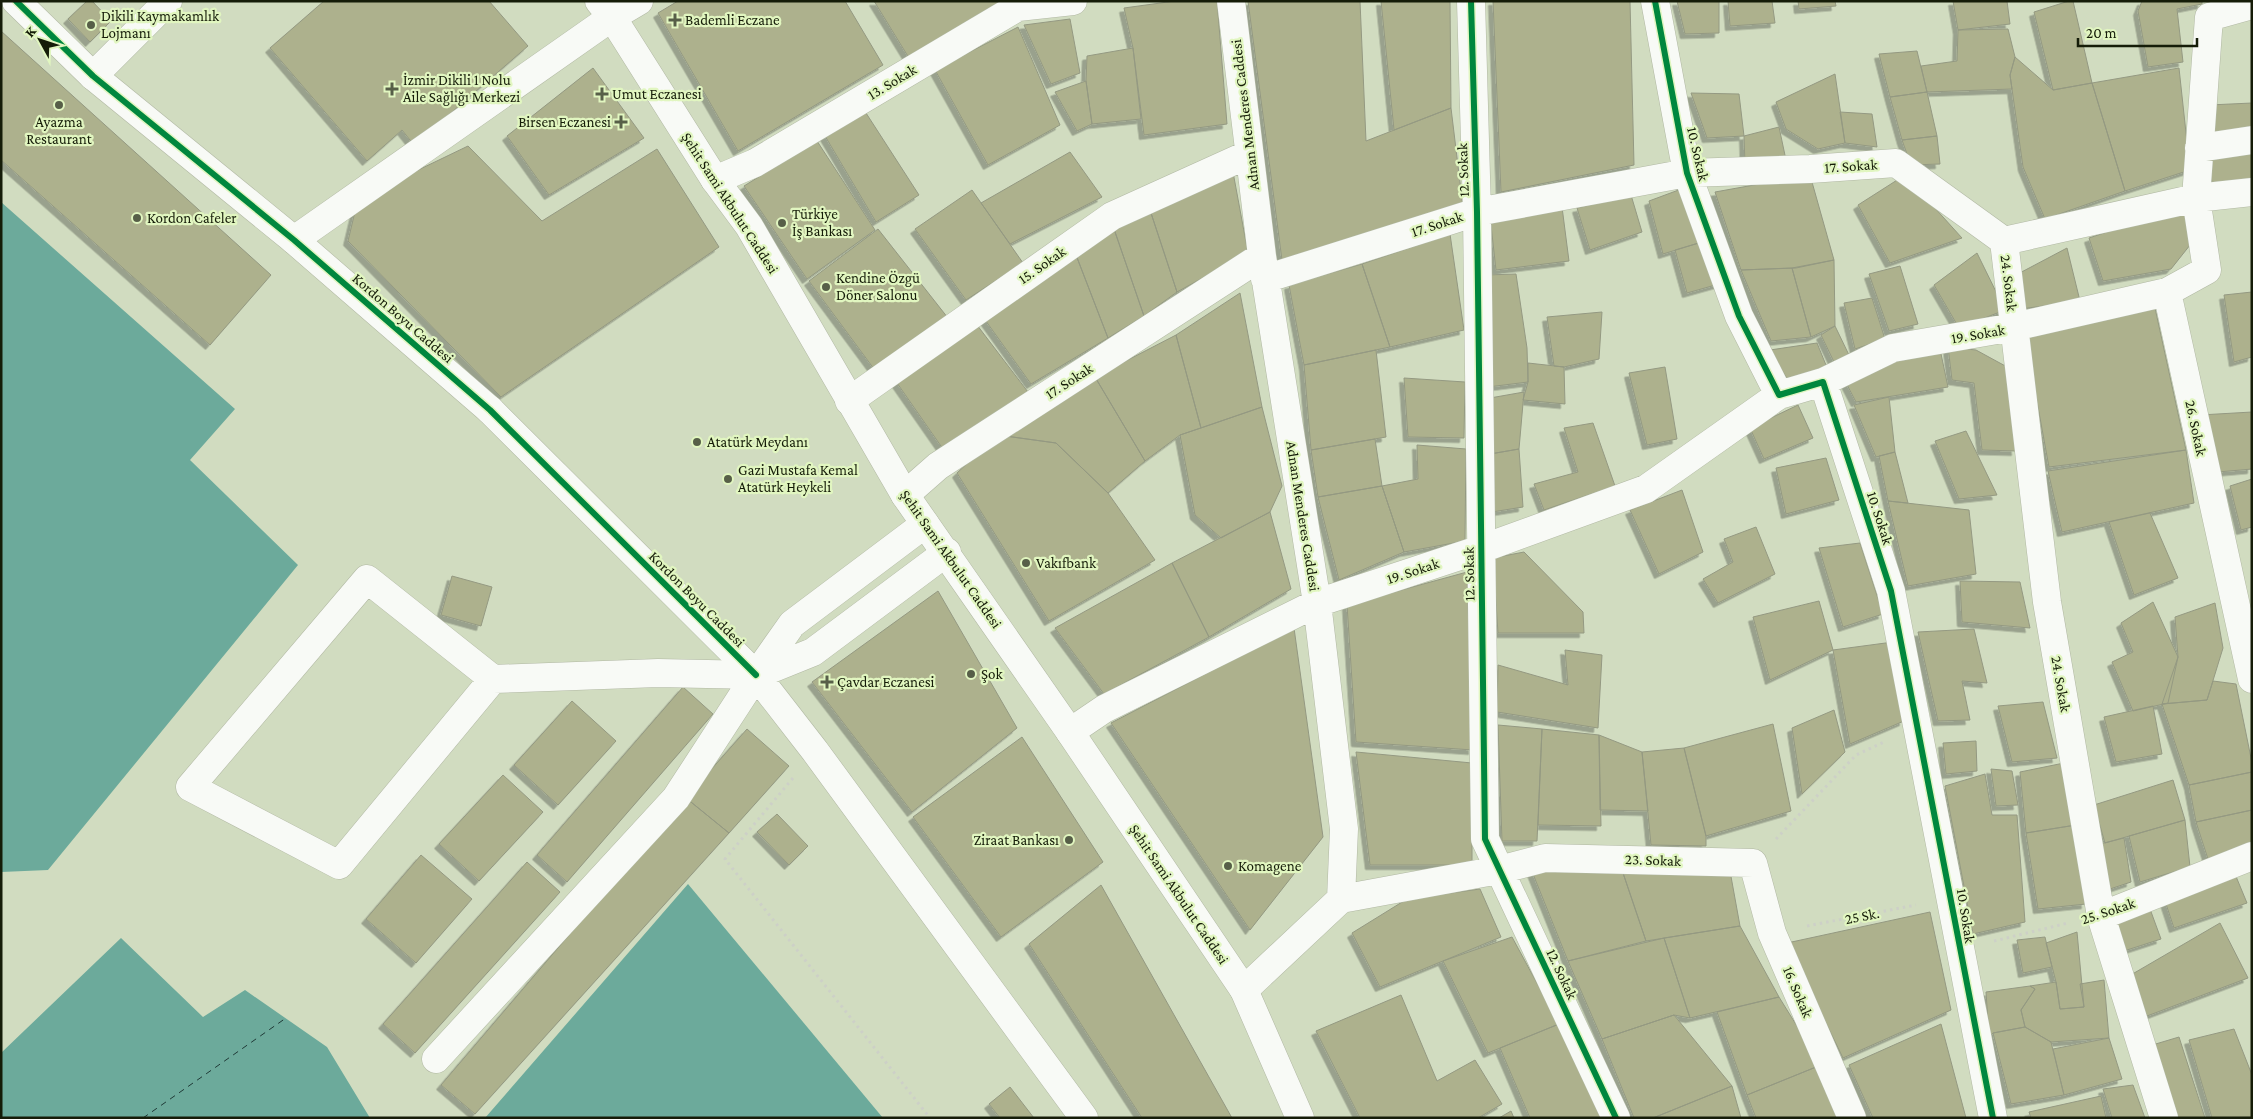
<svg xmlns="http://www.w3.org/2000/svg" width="2253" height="1119" font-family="'Crimson Pro',serif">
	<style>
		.water { fill: #6caa9b }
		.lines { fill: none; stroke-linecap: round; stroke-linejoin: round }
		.ferry { stroke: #203a37; stroke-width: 1; stroke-dasharray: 6 5; stroke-linecap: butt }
		.building { fill: #adb18d; stroke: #949982; filter: url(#shadow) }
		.minor-casing { stroke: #b1b8a3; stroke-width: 29 }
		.major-casing { stroke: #b1b8a3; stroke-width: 29 }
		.path { stroke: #cdd0c7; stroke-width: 3; stroke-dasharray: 2.5 4; stroke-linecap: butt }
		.minor { stroke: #f8faf6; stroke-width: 28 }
		.major { stroke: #f8faf6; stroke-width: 28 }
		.cycleway-casing { stroke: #e1f6c0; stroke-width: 9 }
		.cycleway { stroke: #00873e; stroke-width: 6 }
		.poi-dot { fill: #575f48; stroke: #e1f6c0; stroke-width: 2 }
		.labels { text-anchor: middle; stroke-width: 4.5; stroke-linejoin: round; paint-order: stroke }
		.poi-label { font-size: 15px; fill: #151c08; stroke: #e1f6c0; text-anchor: start }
		.street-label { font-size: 15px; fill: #151c08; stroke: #e1f6c0 }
	</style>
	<defs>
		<filter id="shadow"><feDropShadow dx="-4.5" dy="4.5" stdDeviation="0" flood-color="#0004"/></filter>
	</defs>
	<rect width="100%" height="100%" fill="#d1dcc0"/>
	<path class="water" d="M1,202L235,409L190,460L298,565L48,870L1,872Z
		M688,884L883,1118H485Z
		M121,938L203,1017L245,990L327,1047L370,1118H1V1053Z"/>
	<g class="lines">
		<path class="ferry" d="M143,1118L286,1018"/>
	</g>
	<path class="building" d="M87,1H92L111,21L90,42L68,19Z
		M324,1H489L528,46L414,145L402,130L367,161L270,48Z
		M678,1H845L883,65L738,151L658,13Z
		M874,1H1006L909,58Z
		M1175,1H1217L1227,124L1144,135L1133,48L1124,8Z
		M1248,1H1360L1366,141L1451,108L1463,207L1282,260Z
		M1381,1H1450L1451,108L1394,130Z
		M1493,1H1630L1634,165L1501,192Z
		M1677,1H1719V33L1685,34Z
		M1728,1H1772L1775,23L1730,26Z
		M1798,1H1835L1836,6L1799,9Z
		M1953,1H2007L2010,24L1958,30Z
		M2069,1H2073L2092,83L2053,90L2034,12Z
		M2142,1H2202V4L2177,9L2183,62L2148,67L2138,11Z
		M1070,19L1080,73L1051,84L1024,25Z
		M1018,27L1060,125L988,165L935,70Z
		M2008,29L2015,57L2010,75L2012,89L1927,92L1921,66L1957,61L1958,30Z
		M1,31L271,275L210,345L1,160Z
		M1133,48L1141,119L1092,124L1086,81L1087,56Z
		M1917,51L1927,92L1890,97L1879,54Z
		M2015,57L2053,90L2092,83L2125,191L2045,219L2023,167L2010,75Z
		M593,68L644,138L549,195L507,136Z
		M2179,68L2190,170L2125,191L2092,83Z
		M1835,74L1845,143L1818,149L1786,129L1776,102Z
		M1086,81L1092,124L1077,131L1055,92Z
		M1927,92L1937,136L1902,140L1890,97Z
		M1691,93L1739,94L1744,136L1707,138Z
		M2252,103V129L2208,134L2209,105Z
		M1840,112L1872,114L1877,147L1845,143Z
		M866,113L919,195L876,222L825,136Z
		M1779,127L1786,160L1745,165L1744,136Z
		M1937,136L1940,164L1911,165L1902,140Z
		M817,141L875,230L807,279L744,186Z
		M468,146L542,221L657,149L719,247L501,397L348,241L358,199Z
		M1070,152L1102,197L1010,244L981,203Z
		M2252,153V182L2213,188L2207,155Z
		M1233,172L1248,253L1177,292L1151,213Z
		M1810,175L1834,260L1796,268L1741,270L1715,192Z
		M1905,175L1962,238L1890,263L1858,205Z
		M1684,188L1702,242L1663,254L1649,201Z
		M972,190L1023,263L966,300L915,229Z
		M1631,195L1642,232L1590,250L1577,208Z
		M1562,207L1569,261L1496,270L1490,216Z
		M2182,207L2194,240L2171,269L2103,281L2089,238Z
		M1151,213L1177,292L1144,316L1114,229Z
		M878,229L948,318L874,369L809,281Z
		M1114,229L1144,316L1108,338L1076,255Z
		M1450,234L1464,330L1390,347L1362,264Z
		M1702,242L1719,284L1687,293L1675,250Z
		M2067,248L2080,301L2021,309L2014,276Z
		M1977,253L2005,310L1959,328L1934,285Z
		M1076,255L1108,338L1031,384L983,317Z
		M1834,260L1835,326L1811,337L1792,268Z
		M1362,264L1390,347L1304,365L1289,285Z
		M1900,266L1918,324L1889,331L1869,274Z
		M1792,268L1811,337L1771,341L1741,270Z
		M1516,274L1527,348L1528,382L1488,387L1486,275Z
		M2252,292V357L2234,362L2224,295Z
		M1240,293L1262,407L1201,428L1176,335Z
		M1872,298L1885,339L1855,349L1844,303Z
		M2155,308L2186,450L2049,467L2025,336Z
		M1602,312L1599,359L1564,367L1554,366L1547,317Z
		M977,325L1028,392L943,449L897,383Z
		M1835,326L1849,355L1835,364L1821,335Z
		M1176,335L1201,428L1180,435L1145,461L1095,377Z
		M1817,343L1828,370L1789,382L1770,350Z
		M1948,347L1976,350L2009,368L2016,451L1982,450L1974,383L1952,380Z
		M1940,349L1948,387L1856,402L1844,379L1893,353Z
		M1376,350L1386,437L1311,450L1304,365Z
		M1528,363L1564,367L1565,404L1523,400L1528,382Z
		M1665,367L1677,439L1647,445L1629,373Z
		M1095,377L1145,461L1108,493L1056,443L998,435Z
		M1404,378L1465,382L1464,438L1408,437Z
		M1524,392L1519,449L1490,454V398Z
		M1889,397L1895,452L1876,457L1854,405Z
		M1798,405L1813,438L1764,459L1750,428Z
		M1262,407L1282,486L1270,512L1221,538L1195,515L1180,435Z
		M2252,412V469L2218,472L2200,415Z
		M1593,423L1615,486L1544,510L1534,484L1578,472L1564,428Z
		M1966,431L1997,495L1959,499L1935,441Z
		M998,435L1056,443L1108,493L1155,560L1049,621L957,473Z
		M1375,439L1382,486L1318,497L1311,450Z
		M1417,445L1466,449L1465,541L1404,552L1382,486L1418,479Z
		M1519,449L1523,507L1492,512L1490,454Z
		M2186,450L2194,503L2062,532L2048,471Z
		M1895,452L1908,503L1888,501L1879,456Z
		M1826,458L1839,500L1786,514L1776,468Z
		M2252,479V527L2241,530L2230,486Z
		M1382,486L1404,552L1339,580L1318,497Z
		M1682,490L1703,552L1659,574L1630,510Z
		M1888,501L1969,510L1976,574L1908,586Z
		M1270,512L1291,589L1209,637L1172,563Z
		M2150,513L2178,578L2134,595L2109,522Z
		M1756,527L1775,574L1718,603L1703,579L1733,562L1724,539Z
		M1860,543L1883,614L1843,627L1819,548Z
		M1524,552L1583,612L1584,633H1498L1493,558Z
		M1172,563L1209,637L1104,694L1055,628Z
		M1467,572L1473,750L1356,742L1347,605Z
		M452,576L492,587L481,626L441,615Z
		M1960,581L2020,582L2030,628L1962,622Z
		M938,591L1017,728L912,812L812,682Z
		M1819,601L1833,650L1770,680L1753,617Z
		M2153,602L2178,657L2168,703L2133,711L2112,662L2133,652L2121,623Z
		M2215,603L2223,648L2207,700L2162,704L2178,657L2175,617Z
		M1294,628L1323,837L1250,930L1111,723Z
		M1974,629L1987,683L1962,681L1970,720L1938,721L1918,632Z
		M1893,642L1904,721L1850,744L1833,650Z
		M1565,650L1602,655L1598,728L1497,712L1498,665L1568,685Z
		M2213,681L2236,684L2252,763V772L2189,785L2162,704L2207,700Z
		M683,687L713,714L567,882L537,855Z
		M572,701L616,741L558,805L514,765Z
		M2043,702L2057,758L2012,762L1998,706Z
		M2153,706L2162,754L2116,762L2104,717Z
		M1834,710L1845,752L1802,794L1792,728Z
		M1773,724L1791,811L1706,836L1684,748Z
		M1498,725L1542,729L1537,841H1502Z
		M747,729L789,766L729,833L686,798Z
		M1542,729L1599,735L1601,826L1538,825Z
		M1599,735L1642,752L1648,811L1600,810Z
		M1022,737L1103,862L1001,937L913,817Z
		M1976,741L1977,771L1946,774L1943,743Z
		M1684,748L1706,836V846L1651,845L1642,752Z
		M1356,752L1472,763V865H1370Z
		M2064,763L2076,825L2026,833L2020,772Z
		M1991,769L2012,771L2018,805L1996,806Z
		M2252,772V810L2196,822L2189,785Z
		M1985,774L1992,815H2017L2025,922L1973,934L1945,786Z
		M503,775L543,812L479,881L439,844Z
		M2173,780L2185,820L2105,843L2094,805Z
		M686,798L729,833L475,1114L441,1085Z
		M2252,810V844L2208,859L2196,822Z
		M777,814L808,846L789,865L757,832Z
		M2185,820L2190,867L2140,882L2129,836Z
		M2076,825L2086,904L2038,909L2026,833Z
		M2124,838L2131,882L2110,889L2100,844Z
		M421,855L472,899L416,963L366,919Z
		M527,862L560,892L415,1053L383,1024Z
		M1531,869L1622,870L1646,941L1568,961Z
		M1622,870L1730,871L1740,926L1646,941Z
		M2235,874L2247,903L2174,928L2164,898Z
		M1101,885L1232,1118H1142L1029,944Z
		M1480,889L1501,937L1380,987L1352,933L1407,899Z
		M2150,909L2161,939L2124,951L2114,921Z
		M1930,912L1951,1010L1843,1058L1787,943Z
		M2220,923L2248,978L2147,1016L2129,976Z
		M1740,926L1779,997L1690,1018L1664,938Z
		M2077,932L2084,1007L2060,1009L2056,982L2046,943Z
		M1512,937L1559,1024L1488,1053L1443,961Z
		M2045,937L2052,967L2023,973L2017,940Z
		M1664,938L1690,1018L1674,1015L1602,1039L1568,961Z
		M2104,980L2109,1038L2051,1042L2025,1027L2021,1010L2035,989L2030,986L2056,982L2060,1009L2084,1007L2080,984Z
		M2030,986L2035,989L2021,1010L2025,1027L1993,1033L1989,1037L1986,992Z
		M1401,995L1437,1081L1475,1060L1502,1104L1478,1118H1360L1316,1031Z
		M1779,997L1821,1065L1747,1095L1717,1012Z
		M1674,1015L1732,1086L1653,1118H1634L1602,1039Z
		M1559,1024L1601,1118H1530L1500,1048Z
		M1941,1024L1966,1118H1873L1849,1065Z
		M2025,1027L2051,1042L2064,1095L2011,1104L1993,1033Z
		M2234,1029L2252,1075V1117L2212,1118L2189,1040Z
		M2179,1037L2205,1118H2177L2149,1046Z
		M2109,1038L2122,1079L2064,1095L2053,1049Z
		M1821,1065L1840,1118H1756L1747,1095Z
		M2133,1085L2145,1118H2112L2103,1089Z
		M1732,1086L1741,1118H1653Z
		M1010,1087L1034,1118H1000L989,1104Z
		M2101,1096L2106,1118H2031L2029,1112Z
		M1511,1111L1514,1118H1499Z"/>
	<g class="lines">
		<g class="minor-casing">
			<path id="minor" d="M1231,1L1262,256L1317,603L1344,829L1341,899L1244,990
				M1471,1L1477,212L1485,839L1616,1118
				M1655,1L1687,173L1739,316L1779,395L1823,382L1891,591L1993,1118
				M2252,5L2209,17L2196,198L2207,270L2167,292L2252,679
				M93,76L168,1
				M2199,148L2252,140
				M715,180L755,163L1018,7L1073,1
				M294,240L612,17L639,1
				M2004,241L2047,602L2101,916L2164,1118
				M1265,279L1477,212L1687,173L1810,169L1896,163L2004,241L2196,198L2252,192
				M1823,382L1893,348L2014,327L2167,292
				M849,401L1112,216L1249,154
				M490,410L756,675L815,751L1084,1118
				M905,495L938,466L1262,256
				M925,524L792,624L756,675L813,652L947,552
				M493,679L367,579L190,787L339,865L493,679L658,673L756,675
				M1070,732L1104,709L1317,603L1481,549L1646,489L1779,395
				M1341,899L1499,870L1545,858L1753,863L1772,933L1852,1118
				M2101,916L2252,856
				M436,1059L676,798L756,675"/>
		</g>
		<g class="major-casing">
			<path id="major" d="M16,1L93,76L294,240L490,410
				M599,1L612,17L715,180L749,226L905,495L1070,732L1244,990L1300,1118"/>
		</g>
		<path class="path" d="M793,778L725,859L930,1118
			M1776,839L1856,755L1886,741
			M1807,926L1916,905
			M1994,941L2068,923"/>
		<use href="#minor" class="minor"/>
		<use href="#major" class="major"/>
		<g class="cycleway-casing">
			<path id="cycleway" d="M16,1L93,76L294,240L490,410L756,675
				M1471,1L1477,212L1485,839L1616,1118
				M1655,1L1687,173L1739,316L1779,395L1823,382L1891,591L1993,1118"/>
		</g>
		<use href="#cycleway" class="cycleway"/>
	</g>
	<g class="poi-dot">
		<path d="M672.5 12.5h5v5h5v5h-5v5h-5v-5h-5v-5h5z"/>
		<circle cx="91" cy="25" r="5"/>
		<path d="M389.5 81.5h5v5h5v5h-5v5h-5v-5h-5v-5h5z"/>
		<path d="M599.5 86.5h5v5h5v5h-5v5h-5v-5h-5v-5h5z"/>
		<circle cx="59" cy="105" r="5"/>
		<path d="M618.5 114.5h5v5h5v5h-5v5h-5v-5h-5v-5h5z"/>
		<circle cx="137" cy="218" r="5"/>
		<circle cx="782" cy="223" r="5"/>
		<circle cx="826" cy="287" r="5"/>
		<circle cx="697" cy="442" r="5"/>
		<circle cx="728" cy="479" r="5"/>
		<circle cx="1026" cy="563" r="5"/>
		<circle cx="971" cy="674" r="5"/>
		<path d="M824.5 674.5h5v5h5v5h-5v5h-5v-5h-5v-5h5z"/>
		<circle cx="1069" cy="840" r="5"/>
		<circle cx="1228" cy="866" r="5"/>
	</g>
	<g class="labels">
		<g class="poi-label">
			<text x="101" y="21">Dikili Kaymakamlık<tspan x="101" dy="17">Lojmanı</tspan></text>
			<text x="685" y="25">Bademli Eczane</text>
			<text x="403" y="85">İzmir Dikili 1 Nolu<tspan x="403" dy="17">Aile Sağlığı Merkezi</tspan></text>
			<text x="612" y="99">Umut Eczanesi</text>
			<text x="59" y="127" text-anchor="middle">Ayazma<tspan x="59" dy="17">Restaurant</tspan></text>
			<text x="611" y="127" text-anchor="end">Birsen Eczanesi</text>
			<text x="792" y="219">Türkiye<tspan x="792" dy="17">İş Bankası</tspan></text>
			<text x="147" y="223">Kordon Cafeler</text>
			<text x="836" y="283">Kendine Özgü<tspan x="836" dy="17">Döner Salonu</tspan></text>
			<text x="707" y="447">Atatürk Meydanı</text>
			<text x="738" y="475">Gazi Mustafa Kemal<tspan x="738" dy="17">Atatürk Heykeli</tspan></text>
			<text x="1036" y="568">Vakıfbank</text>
			<text x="981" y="679">Şok</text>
			<text x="837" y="687">Çavdar Eczanesi</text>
			<text x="1059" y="845" text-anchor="end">Ziraat Bankası</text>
			<text x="1238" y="871">Komagene</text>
		</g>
		<g class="street-label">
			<text transform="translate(892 82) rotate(-31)" y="5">13. Sokak</text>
			<text transform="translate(1245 115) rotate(-97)" y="5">Adnan Menderes Caddesi</text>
			<text transform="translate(1698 154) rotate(77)" y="5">10. Sokak</text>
			<text transform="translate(1851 166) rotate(-4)" y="5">17. Sokak</text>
			<text transform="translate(1463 170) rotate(-92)" y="5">12. Sokak</text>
			<text transform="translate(730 203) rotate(57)" y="5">Şehit Sami Akbulut Caddesi</text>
			<text transform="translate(1437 224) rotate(-18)" y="5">17. Sokak</text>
			<text transform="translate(1042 265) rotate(-35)" y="5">15. Sokak</text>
			<text transform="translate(2009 283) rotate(83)" y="5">24. Sokak</text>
			<text transform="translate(403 318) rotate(41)" y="5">Kordon Boyu Caddesi</text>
			<text transform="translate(1978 334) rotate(-10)" y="5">19. Sokak</text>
			<text transform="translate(1069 381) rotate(-33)" y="5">17. Sokak</text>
			<text transform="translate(2196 428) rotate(78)" y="5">26. Sokak</text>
			<text transform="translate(1303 516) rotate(81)" y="5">Adnan Menderes Caddesi</text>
			<text transform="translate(1880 518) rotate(72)" y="5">10. Sokak</text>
			<text transform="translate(951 559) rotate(55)" y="5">Şehit Sami Akbulut Caddesi</text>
			<text transform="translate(1413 571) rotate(-18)" y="5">19. Sokak</text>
			<text transform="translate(1469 574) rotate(-91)" y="5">12. Sokak</text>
			<text transform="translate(697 599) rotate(45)" y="5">Kordon Boyu Caddesi</text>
			<text transform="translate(2061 684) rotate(80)" y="5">24. Sokak</text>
			<text transform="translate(1653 860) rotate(2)" y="5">23. Sokak</text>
			<text transform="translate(1179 894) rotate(56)" y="5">Şehit Sami Akbulut Caddesi</text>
			<text transform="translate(2108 911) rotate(-18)" y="5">25. Sokak</text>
			<text transform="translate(1862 916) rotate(-11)" y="5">25 Sk.</text>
			<text transform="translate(1966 916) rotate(81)" y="5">10. Sokak</text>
			<text transform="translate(1562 974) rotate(65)" y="5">12. Sokak</text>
			<text transform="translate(1798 992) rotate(67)" y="5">16. Sokak</text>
		</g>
	</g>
	<rect width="2253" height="1119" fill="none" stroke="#151c08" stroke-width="5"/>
	<g transform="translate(40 40) rotate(310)" stroke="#e1f6c0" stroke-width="4" paint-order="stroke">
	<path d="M0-4L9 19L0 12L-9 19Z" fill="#151c08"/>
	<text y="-8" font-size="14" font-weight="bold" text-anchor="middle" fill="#151c08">K</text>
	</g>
	<path d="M2078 38v8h119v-8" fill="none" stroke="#151c08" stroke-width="2.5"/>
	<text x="2086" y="38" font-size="15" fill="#151c08" stroke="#e1f6c0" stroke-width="4" paint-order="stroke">20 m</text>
</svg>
